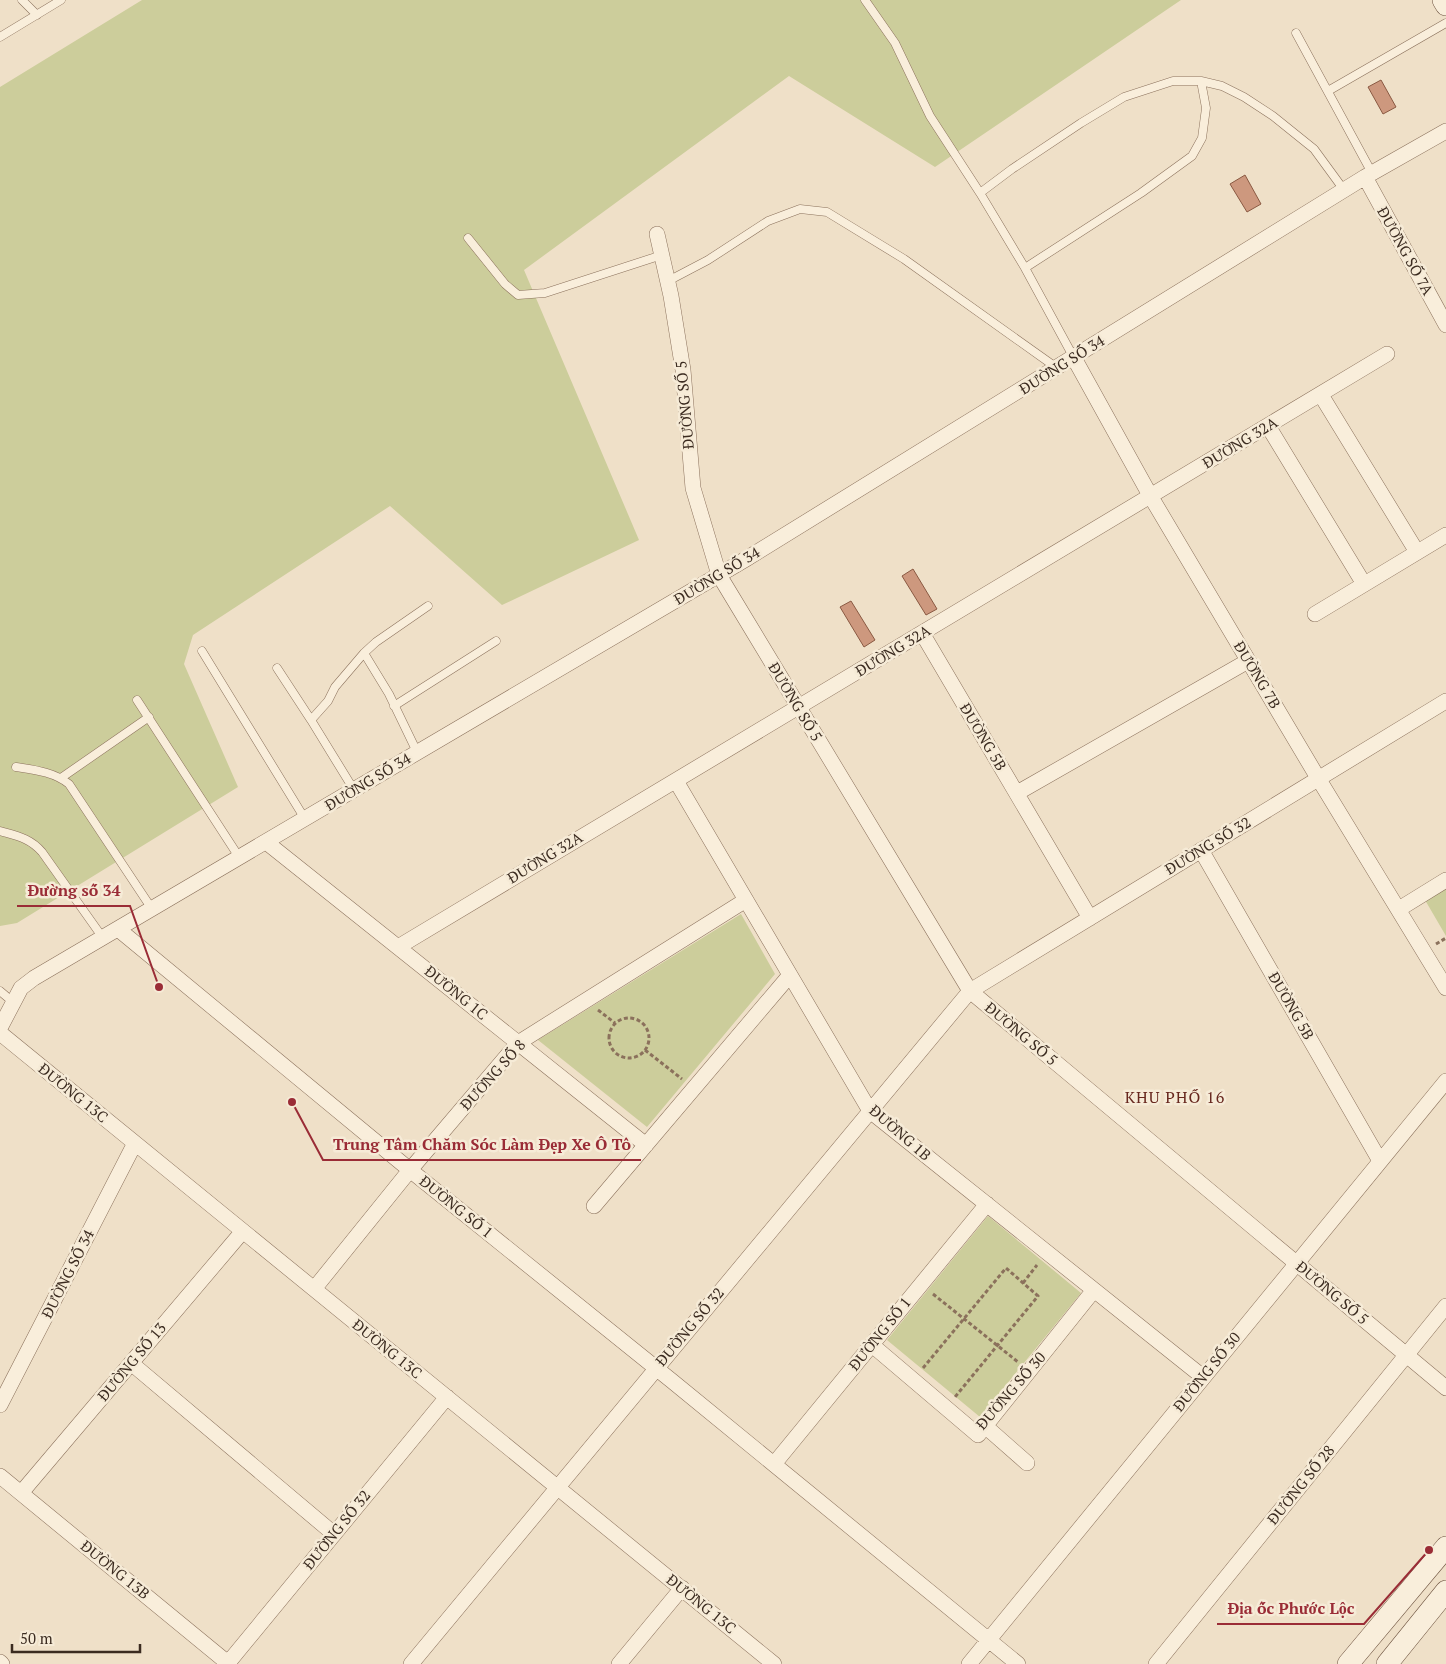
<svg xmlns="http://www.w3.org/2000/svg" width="1446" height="1664" font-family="'PT Serif',serif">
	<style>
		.green { fill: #cccd9b }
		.building { fill: #cd987e; stroke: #8a5942 }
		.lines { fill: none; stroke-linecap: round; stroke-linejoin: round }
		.lane-casing { stroke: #8b715c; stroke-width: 9 }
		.street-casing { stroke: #8b715c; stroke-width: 16 }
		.secondary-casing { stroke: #6d523f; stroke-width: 22 }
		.path { stroke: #8b715c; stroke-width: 3; stroke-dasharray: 4 2.5; stroke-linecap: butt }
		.lane { stroke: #f9eedb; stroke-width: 8 }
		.street { stroke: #f9eedb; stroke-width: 15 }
		.secondary { stroke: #f9eedb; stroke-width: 21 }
		.labels { text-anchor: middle; stroke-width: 5; stroke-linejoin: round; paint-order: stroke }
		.street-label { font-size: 15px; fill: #3b2b20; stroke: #f6ebd7 }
		.neighbourhood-label { font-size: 16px; letter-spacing: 1px; fill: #68281f; stroke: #f6ebd7 }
		.leader { fill: none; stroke: #9a2c36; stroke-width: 2 }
		.callout-dot { fill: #9a2c36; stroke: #f6ebd7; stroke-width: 2 }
		.callout-label { font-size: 16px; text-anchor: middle; font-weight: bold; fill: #9a2c36; stroke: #f6ebd7; stroke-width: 5; stroke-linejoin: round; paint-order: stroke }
	</style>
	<rect width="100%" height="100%" fill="#efe0c8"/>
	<path class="green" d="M142,0H1181L935,167L789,76L524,270L639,540L502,605L390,506L193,635L184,664L238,787L17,923L0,926V87Z
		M1446,886V936L1425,900Z
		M741,914L775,974L647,1127L538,1040Z
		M988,1216L1081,1293L980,1417L887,1340Z"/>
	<path class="building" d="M1381,80L1396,107L1383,114L1368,87Z
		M1245,175L1261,204L1247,212L1230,184Z
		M913,569L937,609L926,615L902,576Z
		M851,601L875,640L864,647L840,607Z"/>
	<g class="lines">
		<g class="lane-casing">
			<path id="lane" d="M22,0L37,15
				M865,0L895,43L930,116L980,193L1025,268L1074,358
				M1296,33L1372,173
				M0,37L61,0
				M1328,91L1446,23
				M980,193L1012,169L1081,123L1124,97L1173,81H1201L1222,86L1244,97L1273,116L1314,149L1344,190
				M468,238L505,284L518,295L545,293L662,255
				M1025,268L1141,193L1192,156L1202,138L1206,108L1201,81
				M668,281L708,260L768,221L800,209L827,212L904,259L1057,368
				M202,651L305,819
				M277,668L311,720L354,790
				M137,700L239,857
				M394,706L496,641
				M311,720L328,701L335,687L364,653
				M417,752L389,694L364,653L376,642L428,606
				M16,767C35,770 54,772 69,784L152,909
				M61,778L149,717
				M0,831C17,836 30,838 42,852L103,938
				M0,991L13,1002"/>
		</g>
		<g class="street-casing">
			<path id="street" d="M1365,177L1446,325
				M657,234L671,296L683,370L693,488L719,575L970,991L1446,1388
				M1074,358L1151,497L1318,778L1446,988
				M1321,395L1417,552
				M1268,426L1364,584
				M1315,614L1446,535
				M922,633L1090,918
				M676,781L870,1111L1203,1377
				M1017,793L1248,661
				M266,842L646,1145
				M1201,850L1380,1161
				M1399,909L1446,880
				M118,929L410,1170L672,1381L1018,1664
				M398,947L1387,354
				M0,1028L21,988L34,978L746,559L1365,177L1446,131
				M0,1033L774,1664
				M594,1206L790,975
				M314,1289L410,1170L518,1043L746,900
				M872,1345L978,1435L1094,1290
				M131,1363L334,1534
				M0,1405L135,1143
				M985,1426L1027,1463
				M774,1464L987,1204
				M0,1476L229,1664
				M21,1493L243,1231
				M0,1662L2,1664
				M228,1663L447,1397
				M411,1664L970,991L1446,701
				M619,1664L682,1588
				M969,1664L1446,1081
				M1156,1664L1446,1306"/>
		</g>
		<g class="secondary-casing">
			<path id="secondary" d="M1443,0L1446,5
				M1348,1664L1446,1547
				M1387,1664L1446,1591"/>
		</g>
		<path class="path" d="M1436,944L1446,938
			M598,1010L615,1023
			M609 1038a20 20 0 1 1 40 0a20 20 0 1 1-40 0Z
			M645,1050L682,1079
			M1023,1283L1037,1265
			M933,1294L1018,1362
			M923,1368L1006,1268L1038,1296L955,1397"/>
		<use href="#lane" class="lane"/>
		<use href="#street" class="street"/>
		<use href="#secondary" class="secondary"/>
	</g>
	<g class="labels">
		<g class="street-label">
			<text transform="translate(1405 251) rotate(61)" y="5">ĐƯỜNG SỐ 7A</text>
			<text transform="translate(1062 365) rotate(-32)" y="5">ĐƯỜNG SỐ 34</text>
			<text transform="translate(685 405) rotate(-95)" y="5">ĐƯỜNG SỐ 5</text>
			<text transform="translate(1240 443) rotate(-31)" y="5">ĐƯỜNG 32A</text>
			<text transform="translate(717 576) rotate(-31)" y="5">ĐƯỜNG SỐ 34</text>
			<text transform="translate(893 651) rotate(-31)" y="5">ĐƯỜNG 32A</text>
			<text transform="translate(1257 675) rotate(59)" y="5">ĐƯỜNG 7B</text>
			<text transform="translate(795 702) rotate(59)" y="5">ĐƯỜNG SỐ 5</text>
			<text transform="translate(983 737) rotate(59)" y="5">ĐƯỜNG 5B</text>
			<text transform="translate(368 782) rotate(-31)" y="5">ĐƯỜNG SỐ 34</text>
			<text transform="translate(1208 846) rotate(-31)" y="5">ĐƯỜNG SỐ 32</text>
			<text transform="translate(545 858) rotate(-31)" y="5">ĐƯỜNG 32A</text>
			<text transform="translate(456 993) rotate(39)" y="5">ĐƯỜNG 1C</text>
			<text transform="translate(1291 1006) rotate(60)" y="5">ĐƯỜNG 5B</text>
			<text transform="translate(1021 1034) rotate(40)" y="5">ĐƯỜNG SỐ 5</text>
			<text transform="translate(493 1075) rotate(-48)" y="5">ĐƯỜNG SỐ 8</text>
			<text transform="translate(73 1093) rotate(39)" y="5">ĐƯỜNG 13C</text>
			<text transform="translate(900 1133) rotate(41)" y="5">ĐƯỜNG 1B</text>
			<text transform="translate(456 1207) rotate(39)" y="5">ĐƯỜNG SỐ 1</text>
			<text transform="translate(68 1274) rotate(-63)" y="5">ĐƯỜNG SỐ 34</text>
			<text transform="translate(1332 1293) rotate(40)" y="5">ĐƯỜNG SỐ 5</text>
			<text transform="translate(690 1327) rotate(-50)" y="5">ĐƯỜNG SỐ 32</text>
			<text transform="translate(880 1334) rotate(-51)" y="5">ĐƯỜNG SỐ 1</text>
			<text transform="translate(387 1349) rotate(39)" y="5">ĐƯỜNG 13C</text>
			<text transform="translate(132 1362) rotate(-50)" y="5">ĐƯỜNG SỐ 13</text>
			<text transform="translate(1207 1372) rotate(-51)" y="5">ĐƯỜNG SỐ 30</text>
			<text transform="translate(1011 1391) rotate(-49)" y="5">ĐƯỜNG SỐ 30</text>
			<text transform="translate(1301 1485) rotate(-51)" y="5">ĐƯỜNG SỐ 28</text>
			<text transform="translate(337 1530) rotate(-51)" y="5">ĐƯỜNG SỐ 32</text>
			<text transform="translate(115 1570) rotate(39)" y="5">ĐƯỜNG 13B</text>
			<text transform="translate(701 1604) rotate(39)" y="5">ĐƯỜNG 13C</text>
		</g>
		<g class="neighbourhood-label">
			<text x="1175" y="1103">KHU PHỐ 16</text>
		</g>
	</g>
	<path class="leader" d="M159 987L130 906H17M292 1102L323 1160H641M1429 1550L1364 1624H1217"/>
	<g class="callout-dot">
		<circle cx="159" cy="987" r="5"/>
		<circle cx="292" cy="1102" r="5"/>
		<circle cx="1429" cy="1550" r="5"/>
	</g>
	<g class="callout-label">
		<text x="74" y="896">Đường số 34</text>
		<text x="482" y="1150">Trung Tâm Chăm Sóc Làm Đẹp Xe Ô Tô</text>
		<text x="1291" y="1614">Địa ốc Phước Lộc</text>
	</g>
	<path d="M12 1644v8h128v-8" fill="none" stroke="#3b2b20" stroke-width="2.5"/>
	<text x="20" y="1644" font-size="15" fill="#3b2b20" stroke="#f6ebd7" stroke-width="4" paint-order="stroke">50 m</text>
</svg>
